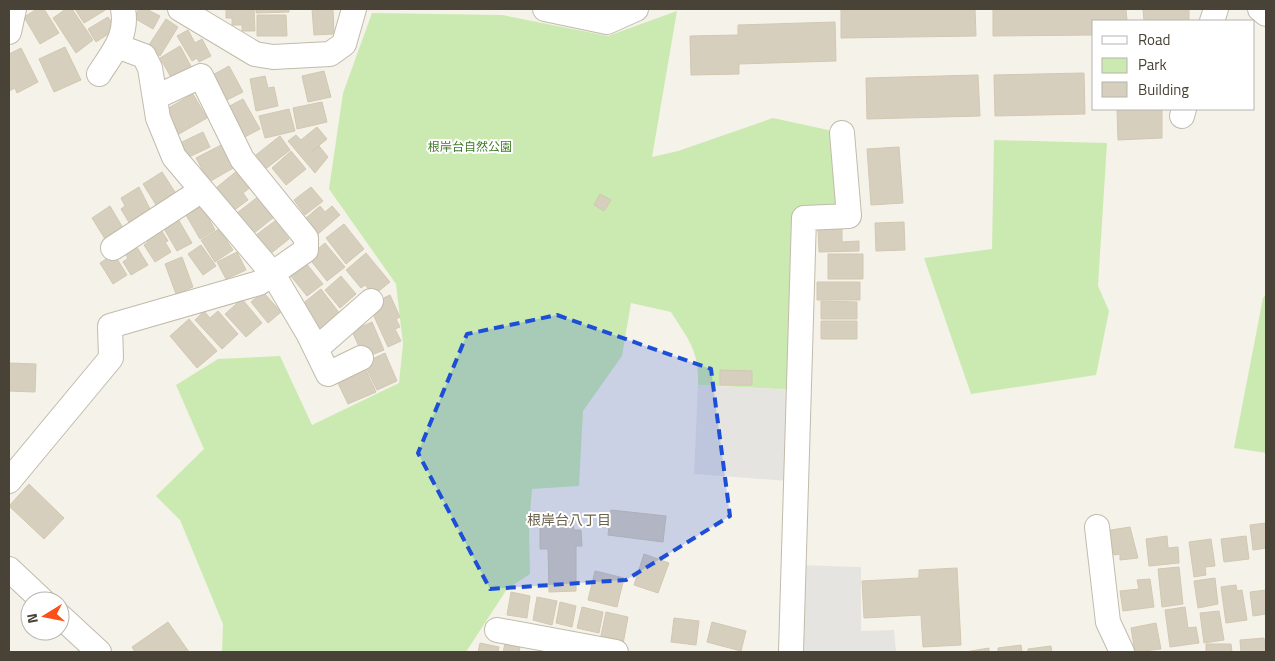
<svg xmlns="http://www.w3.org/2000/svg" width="1275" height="661" font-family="'Titillium Web','Noto Sans JP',sans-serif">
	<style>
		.green { fill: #cbeab1 }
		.parking { fill: #e6e4e0 }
		.building { fill: #d7cfbe; stroke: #d2c8b1 }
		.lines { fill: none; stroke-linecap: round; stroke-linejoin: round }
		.minor-casing { stroke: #c1bbab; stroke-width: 26 }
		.minor { stroke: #fff; stroke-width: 24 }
		.marked { fill: #1d4ed8; fill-opacity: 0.2; stroke: #1d4ed8; stroke-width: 4; stroke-dasharray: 10 6; stroke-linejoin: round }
		.labels { text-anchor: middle; stroke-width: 4; stroke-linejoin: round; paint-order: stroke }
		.park-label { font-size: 12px; fill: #407c28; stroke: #fff }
		.neighbourhood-label { font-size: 14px; fill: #6c624e; stroke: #fff }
	</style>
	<rect width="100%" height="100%" fill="#f5f2e9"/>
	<path class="green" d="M677,11L652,157L678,151L773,118L842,133L849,216L804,217L800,390L698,385C699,350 689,341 671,312L631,303L622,356L583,411L579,486L532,489L529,525L530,574L507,589L466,652H222L223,624L180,520L156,496L204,449L176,385L218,359L280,356L312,425L399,383L403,344L396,284L329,189L343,93L372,13L502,15L608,36Z
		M994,140L1107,143L1098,286L1109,311L1096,375L971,394L924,258L992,249Z
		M1266,294V453L1234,448L1263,298Z"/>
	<path class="parking" d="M698,385L794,390L789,481L694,474Z
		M797,565L861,567V631L894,630L896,652H795Z"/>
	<path class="building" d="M37,9H44L59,33L40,44L24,17Z
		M66,9H72L93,40L76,53L53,18Z
		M75,9H107L84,23Z
		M139,9H146L160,16L153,29L134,18Z
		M226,9H254L255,31H242V25H232V18H226Z
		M256,9H289V12L256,13Z
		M312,9H333L334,34L314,35Z
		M841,9H975L976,36L841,38Z
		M993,9H1126L1127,21H1094V35L993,36Z
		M1143,9H1189V21H1144Z
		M257,15H286L287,36H257Z
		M108,17L116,29L96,42L88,29Z
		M166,19L178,27L160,56L147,48Z
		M835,22L836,61L739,64V74L691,75L690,36L738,35V25Z
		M188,30L195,43L202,39L211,56L199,62L197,58L192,61L177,36Z
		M180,46L192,68L172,79L160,58Z
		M65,47L81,80L54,92L39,59Z
		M21,48L38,82L17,93L15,88L9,91V54Z
		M229,66L243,92L223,102L209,77Z
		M324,71L331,97L308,102L302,76Z
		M1084,73L1085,114L995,116L994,75Z
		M978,75L980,116L867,119L866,78Z
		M265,76L268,88L274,87L278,106L256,111L250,79Z
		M193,94L207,118L179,134L165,110Z
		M243,99L260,129L241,139L224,109Z
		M322,102L327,122L297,129L293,108Z
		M289,109L295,131L265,138L259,116Z
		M1117,109H1162V138L1118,140Z
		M317,127L327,139L311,152L319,146L328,157L315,173L288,141L296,135L301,140Z
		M203,132L210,147L187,158L180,143Z
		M280,136L290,150L263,171L252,158Z
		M223,144L235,167L209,182L196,158Z
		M899,147L903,203L871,205L867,149Z
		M291,151L306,169L286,185L272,168Z
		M238,170L251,187L243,193L248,200L233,211L216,188Z
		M162,172L177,195L158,208L143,184Z
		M139,187L151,211L130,224L121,209L125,206L121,198Z
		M311,187L323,201L305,215L294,200Z
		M600,194L611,200L604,211L594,205Z
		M259,196L274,217L253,234L237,213Z
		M110,206L123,228L105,239L92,218Z
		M202,206L215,230L200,239L186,215Z
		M320,206L325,212L332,206L340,215L318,234L305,219Z
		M178,219L192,243L177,251L163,227Z
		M275,221L289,239L270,254L256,235Z
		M904,222L905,250L876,251L875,223Z
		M344,224L364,249L346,264L326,238Z
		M842,226V242L859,241V251L819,252L818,227Z
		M160,228L168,241L165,242L171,252L155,262L144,245L148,242L145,237Z
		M219,229L233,250L215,262L201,240Z
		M325,243L345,267L327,281L308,257Z
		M135,244L148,265L131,275L123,262L128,258L123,251Z
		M201,245L216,266L203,275L188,254Z
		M237,252L246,270L226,279L217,262Z
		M366,253L390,282L374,295L365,285L361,288L346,270Z
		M114,254L127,275L113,284L100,263Z
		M828,254H863V279H828Z
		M182,257L193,287L176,294L165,264Z
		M305,262L323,284L307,296L290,275Z
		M341,276L356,294L340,308L325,290Z
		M817,282H860V300H817Z
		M321,289L340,314L320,330L301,305Z
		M263,292L281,312L268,323L251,302Z
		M390,295L400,317L396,319L400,327L395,329L401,341L388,347L373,314L381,310L377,301Z
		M242,299L262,323L246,337L225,314Z
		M821,301L857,302V319H821Z
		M204,311L210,318L218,311L238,334L222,349L195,320Z
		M189,319L217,351L197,368L170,336Z
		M821,321H857V339H821Z
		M372,322L384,350L364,358L352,331Z
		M385,353L397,381L377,390L364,363Z
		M9,363L36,364L35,392L9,391Z
		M365,368L376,392L348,404L337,381Z
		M720,370L752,371V385H720Z
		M29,484L64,518L44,539L9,506Z
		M611,510L666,516L663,542L608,535Z
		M540,521H573L574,530H581L582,546H576V591L549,592L548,549H540Z
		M1266,523V548L1253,550L1250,525Z
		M1130,527L1138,558L1120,560V554L1114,555L1112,545L1107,546L1105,531Z
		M1167,536L1168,548L1178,547L1179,563L1149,566L1146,539Z
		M1246,536L1249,559L1224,562L1221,539Z
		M1211,539L1215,566L1205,567L1206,575L1194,577L1189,542Z
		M644,554L669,563L658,593L634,585Z
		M1179,567L1183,604L1162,607L1158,569Z
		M957,568L961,645L923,647L921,615L864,618L862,581L919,578V570Z
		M595,571L624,578L617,607L588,600Z
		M1215,578L1218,604L1198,608L1194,581Z
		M1150,579L1154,607L1123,611L1120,591L1139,589L1137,580Z
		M1236,585L1237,591L1242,590L1247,620L1226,623L1221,587Z
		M1266,590V614L1253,616L1250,592Z
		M511,592L530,596L527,618L507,615Z
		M537,597L557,601L552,625L533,620Z
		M560,602L576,606L572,627L556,623Z
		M582,607L603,612L599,633L577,628Z
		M1185,607L1188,628L1196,627L1199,643L1170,647L1165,610Z
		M1219,611L1224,640L1204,643L1200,613Z
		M606,612L628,617L623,644L600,640Z
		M674,618L699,621L696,645L671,642Z
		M168,622L189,652H135L132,647Z
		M712,622L746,631L741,651L707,642Z
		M1156,623L1161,649L1135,652L1131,628Z
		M1264,638L1266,652H1241L1240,640Z
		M480,643L499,647L498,652H478Z
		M505,644L520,647L519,652H503Z
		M1206,644H1231L1232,652H1206Z
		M1021,645L1022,652H998V648Z
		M1051,646L1052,652H1028V649Z
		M989,648V652H965Z"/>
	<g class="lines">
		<g class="minor-casing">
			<path id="minor" d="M180,9L255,54L273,57L330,54L344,44L354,9
				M545,9L607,22L636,9
				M1260,9L1266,14
				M1212,21L1216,9
				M9,32L14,9
				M117,46L144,56L150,68L158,118L174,157L273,274L309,335L328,374L361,358
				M99,74C113,52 128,36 123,9
				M1182,116L1184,109
				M113,248L202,190
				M316,349L371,301
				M9,481L111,358L110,326L259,283L306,250V238L242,159L201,76L156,97
				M1097,527L1108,622L1122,652
				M9,569L43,601
				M60,616L99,652
				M497,630L616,652
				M791,652L804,218L849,216L842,133"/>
		</g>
		<use href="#minor" class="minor"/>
	</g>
	<path class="marked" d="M557,315L711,369L730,516L626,580L490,589L418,453L467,334Z"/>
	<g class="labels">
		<g class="park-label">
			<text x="470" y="151">根岸台自然公園</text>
		</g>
		<g class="neighbourhood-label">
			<text x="569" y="525">根岸台八丁目</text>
		</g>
	</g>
	<rect width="1275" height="661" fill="none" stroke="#494337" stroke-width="20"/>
	<rect x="1092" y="20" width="162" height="90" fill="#ffffff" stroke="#b6b4af"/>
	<rect x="1102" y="36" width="25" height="8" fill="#ffffff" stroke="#b6b4af"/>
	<text x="1138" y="45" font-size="15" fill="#494337">Road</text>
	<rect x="1102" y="58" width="25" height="15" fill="#cbeab1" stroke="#b6b4af"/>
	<text x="1138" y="70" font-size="15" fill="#494337">Park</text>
	<rect x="1102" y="82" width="25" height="15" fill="#d7cfbe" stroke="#b6b4af"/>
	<text x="1138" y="95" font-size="15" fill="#494337">Building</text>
	<g transform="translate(45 616) rotate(260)"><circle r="24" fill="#ffffff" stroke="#b6b4af"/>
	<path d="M0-4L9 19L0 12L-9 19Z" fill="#fe4f16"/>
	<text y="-8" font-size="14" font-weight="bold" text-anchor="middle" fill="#494337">N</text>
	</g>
</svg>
